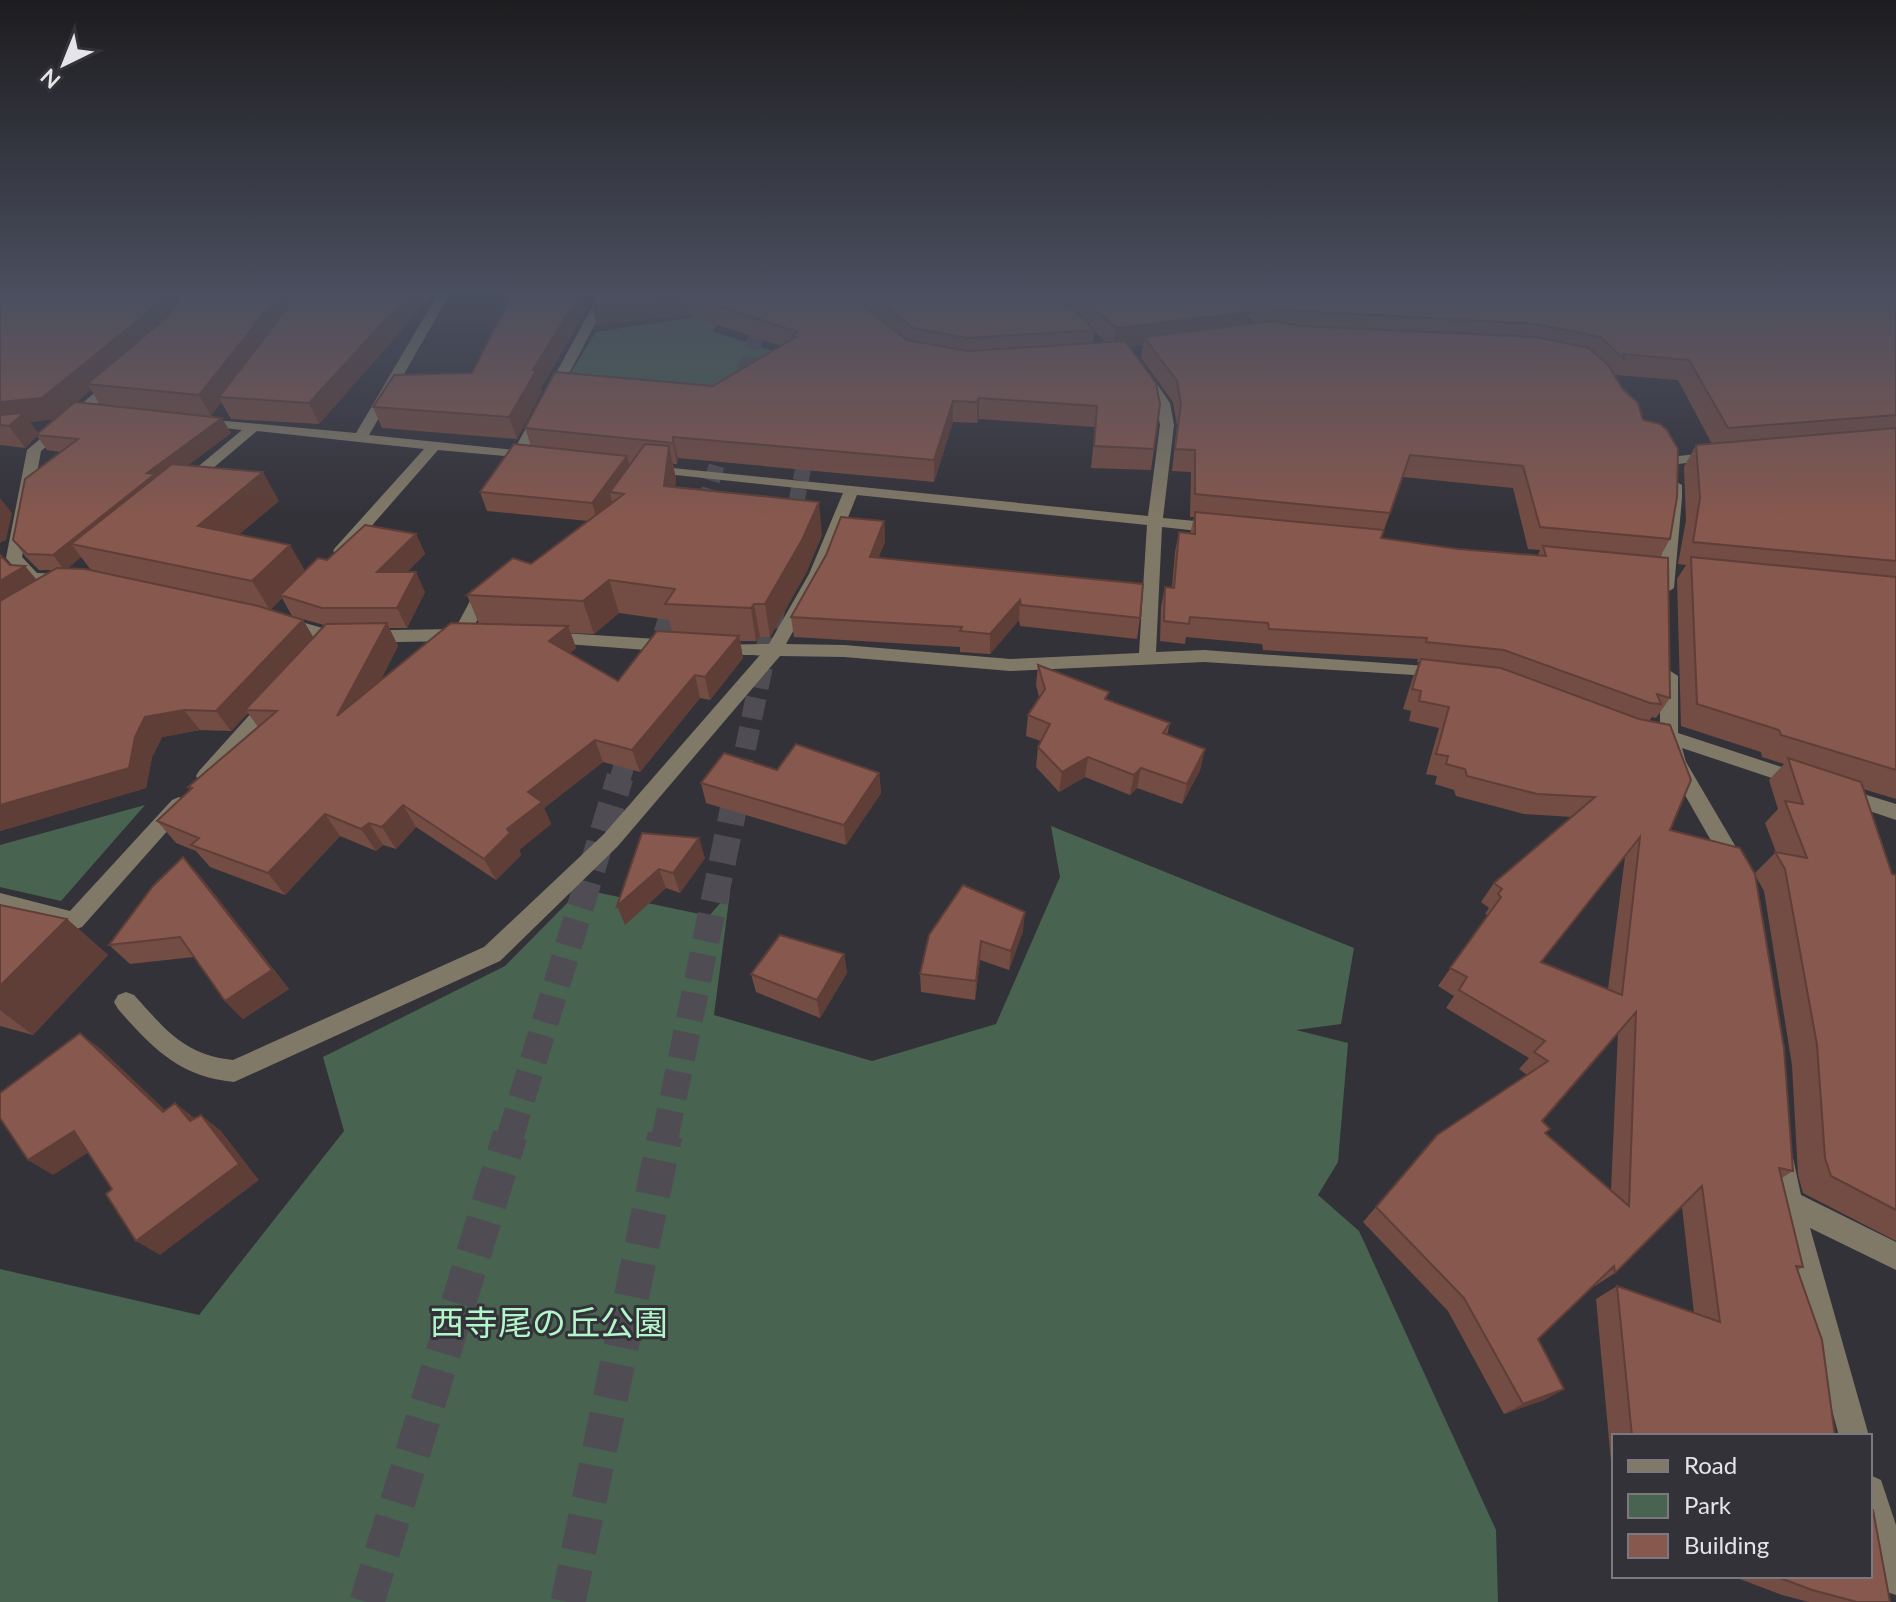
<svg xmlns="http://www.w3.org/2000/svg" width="1896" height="1602" font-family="Lato,'Noto Sans JP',sans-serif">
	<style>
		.green { fill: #486350 }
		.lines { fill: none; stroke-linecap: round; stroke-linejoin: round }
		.highway-tunnel-far3 { stroke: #4f4d53; stroke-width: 16; stroke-dasharray: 16 8; stroke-linecap: butt }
		.highway-tunnel-far2 { stroke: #4f4d53; stroke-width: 21; stroke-dasharray: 21 10; stroke-linecap: butt }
		.highway-tunnel-far1 { stroke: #4f4d53; stroke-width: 27; stroke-dasharray: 27 13; stroke-linecap: butt }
		.highway-tunnel { stroke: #4f4d53; stroke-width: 35; stroke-dasharray: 35 17; stroke-linecap: butt }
		.minor { fill: #817967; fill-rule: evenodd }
		.wall { fill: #734c43; fill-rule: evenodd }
		.shaded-wall { fill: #5e3e37 }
		.building { fill: #86584e; stroke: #5e3e37; stroke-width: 2; fill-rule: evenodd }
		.labels { text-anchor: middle; stroke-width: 6; stroke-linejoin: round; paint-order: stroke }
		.near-park-label { font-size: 34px; fill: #b2f7c9; stroke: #343239 }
	</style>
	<rect width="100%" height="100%" fill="#343239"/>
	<path class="green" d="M727,312L712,331L775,352L722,395L564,383L596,332Z
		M145,805L61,901L0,887V845Z
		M1051,826L1354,948L1341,1024L1296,1030L1348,1043L1338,1162L1318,1195L1359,1231L1496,1530L1498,1602H0V1269L199,1315L344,1131L323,1057L505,966L581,889L709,916L730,892L714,1015L872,1061L996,1024L1060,877Z"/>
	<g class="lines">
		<path class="highway-tunnel-far3" d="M738,395L770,292
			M705,504L727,431
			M796,504L809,439"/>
		<path class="highway-tunnel-far2" d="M699,522L705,502
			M790,532L796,502
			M655,663L677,591
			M620,779L633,736
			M739,779L775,607"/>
		<path class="highway-tunnel-far1" d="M510,1137L620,777
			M665,1137L740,777"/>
		<path class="highway-tunnel" d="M367,1602L510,1135
			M568,1602L665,1135"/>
		<path class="minor" d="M439,292H451L369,435L514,450L591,309L597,305L603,309L528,451L537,453V459L438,450L347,554L341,556L333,551L335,548L424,449L257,431L192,486H182V480L242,430L198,425L191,421L193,418L356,433Z
			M1138,371H1148L1170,403L1174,425L1163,518L1217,523L1225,528L1217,533L1162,527L1156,652L1204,650L1440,667L1446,669L1449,673L1446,677L1204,662L1010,671L844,657L780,656L618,846L500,961L234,1082C180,1077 152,1048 118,1009L114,1002L118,995L126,992L134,995C165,1029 184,1055 233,1060L484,947L604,834L760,655H717L708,649L711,645L769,644L809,574L843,493L648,472L643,471V465L1148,516L1160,425L1156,403L1137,374ZM857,495L1147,525L1139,653L1010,659L844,645L786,644L825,574Z
			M111,379L123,382L41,451L22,557L37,573L65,574L73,579L65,584L27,582L6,558L27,450Z
			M1714,452L1719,453V459L1670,465L1663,461L1670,457Z
			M1675,481L1682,485V498L1674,588L1666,593L1658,588L1668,485Z
			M492,592L500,597L483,608L468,639L462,641L332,643L278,626L275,622L284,617L333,631L455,629L470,601Z
			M546,632L673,640L682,646L673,652L540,642L537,638L540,634Z
			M1669,670L1678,676V733L1809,776L1812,781L1802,788L1682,748L1686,762L1747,866L1743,872H1729L1666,762L1661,743L1642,740L1640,735L1649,728L1660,729V676Z
			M270,699L277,700L279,705L277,710L213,781H199L196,776L199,771L263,700Z
			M1844,788L1896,804V820L1837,800L1834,795L1837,790Z
			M179,797L186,800L189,805L186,810L82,927L74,930L0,911V893L70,911L172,800Z
			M1781,1140L1790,1144L1801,1195L1896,1242V1270L1810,1228L1869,1436H1839L1769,1176L1768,1153L1772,1144Z
			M1870,1475L1881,1480L1896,1525V1595L1884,1591L1870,1546Z"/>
	</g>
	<path class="wall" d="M0,292H435L319,424L231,419L221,402L211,416L231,433L188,465L279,501L239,534L305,571L327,560L416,534L425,554L407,572L425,592L407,628H389L398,646L380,681L479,624L467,595L531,564L588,521L487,511L480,492L531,446L525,428L713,386L781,346L688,315L597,325L592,305L596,299L582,292H1896V799L1863,789L1892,874L1896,875V1241L1803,1193L1798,1175L1792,1065L1764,891L1755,875L1793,1171L1782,1178L1803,1267L1798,1270L1835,1436H1614V1494L1596,1299L1617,1286L1694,1313L1682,1207L1615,1273L1595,1286V1284L1538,1339L1564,1389L1544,1400L1504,1414L1448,1311L1363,1222L1437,1135L1527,1075L1519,1069L1529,1058L1446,1008L1454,996L1438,986L1488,915L1485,914L1489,908L1481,902L1494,883L1572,817L1524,814L1456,796L1454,790L1435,784L1437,776L1426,774L1439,728L1409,721L1411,711L1403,709L1412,680L1419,662H1417L1418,659L1263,650L1262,644L1186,637L1185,644L1160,641L1161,607L1165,587H1172L1175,552L1179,532L1190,534L1194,517H1190L1191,472L1172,471L1177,425L1173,402L1141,358L1143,345L1130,347L1154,449L1151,470L1091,468L1095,427L979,419L977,423L953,422L934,482L678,458L677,464H673L676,479L675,487L822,535L806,573L770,637H760L756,641H740L743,658L710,700L700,698L640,772L603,762L544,808L551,824L519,850L521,855L496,880L416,827L396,849L383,845L376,851L340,836L285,895L210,867L196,851L176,843L157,821L190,789L188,787L258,727L248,713L231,731L200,730L162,737L152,757L146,788L0,831V555L10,565L25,566L36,580L52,570H39L25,556L13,540L61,452L47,450L37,436L25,448L0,445ZM1248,317L1256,323L1246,325ZM1094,331L1106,342L1093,343ZM1616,375L1678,380L1712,444L1696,445L1684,467L1686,520L1678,564L1686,565L1677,579L1681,726L1761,752L1762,757L1784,764L1769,780L1778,809L1765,823L1776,852L1755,873L1670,830L1649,721L1652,717L1656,718L1670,698L1660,557L1670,539L1616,377ZM91,390L100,405L77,402ZM54,419L38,433L30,422ZM1403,477L1513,488L1528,549L1540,550L1538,555L1458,549L1381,538ZM81,557L91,570L68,568ZM282,598L292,616L324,625L313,637L303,620L270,610ZM619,613L669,620L672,632L618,681L570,653L576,648L571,633L594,634ZM1625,857L1608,989L1541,962ZM1618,1033L1611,1190L1545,1134L1542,1121Z
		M581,292L586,311L541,388L542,391L517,439L382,428L373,407L472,373Z
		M884,521L885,542L878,558L1140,618L1137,639L1020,626L1019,620L990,654L960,652V647L794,637L791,617Z
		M1038,665L1108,700L1170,723L1167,735L1205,749L1200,770L1182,804L1137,788L1130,795L1085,777L1059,792L1036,767L1038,747L1041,741L1026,736L1028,715L1039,697L1036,685Z
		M777,770L879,773L881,793L846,845L706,803L701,783Z
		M642,833L705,858L680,893L666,888L625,925Z
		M183,857L200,876L289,989L243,1019L225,1001L194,957L130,964L109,945Z
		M0,905L67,919L108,955L33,1035L0,1026Z
		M1023,931L1009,970L980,960L975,1000L921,992L920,974L929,935Z
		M844,954L847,973L820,1018L756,992L751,974Z
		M1732,1576H1870L1890,1602H1809L1782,1595Z"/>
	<path class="shaded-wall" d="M166,292H192L165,328L87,384L91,390L57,419L30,422L39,435H36L37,436L25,448L9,426L0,425V402Z
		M281,292H306L219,397L221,402L211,416L199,395Z
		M411,292H435L319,424L309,403Z
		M581,292L586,311L541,388L542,391L517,439L509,417L533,370Z
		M597,292H666L600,302Z
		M685,295L688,315L597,325L592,305Z
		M1249,312L1245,332L1144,337L1143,345L1113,349L1116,328Z
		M979,398V419L977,423V402Z
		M953,401V422L934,482V460Z
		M222,418L231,433L162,485L71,544L81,557L65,571L53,555L147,473Z
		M673,437L678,458L677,464L673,443Z
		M669,446L676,479L672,519L664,486Z
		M627,456L632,474L610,492L612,502L598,522L592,503Z
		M263,472L279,501L216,554L198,526Z
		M0,498L12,513L6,540L0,543Z
		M819,502L822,535L806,573L770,637L765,604Z
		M884,521L885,542L871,577L870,557Z
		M416,534L425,554L387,592L377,572Z
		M290,545L307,574L280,595L282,598L270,610L252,581Z
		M25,566L42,586L0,612V581Z
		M416,572L425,592L407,628L397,608Z
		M609,580L619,613L594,634L583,601Z
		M1020,600L1019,620L990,654V634Z
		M754,604L760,637L756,641L751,608Z
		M303,620L315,640L245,710L248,713L231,731L216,711Z
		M387,623L398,646L351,739L337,716Z
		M568,626L576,648L558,664L549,641Z
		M739,636L743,658L710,700L705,677Z
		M695,675L700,698L640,772L632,750Z
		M184,710L200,730L162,737L152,757L146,788L0,831V805L135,737L145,717Z
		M595,740L603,762L544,808L551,824L519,850L521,855L496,880L484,859L507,829L528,792Z
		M1205,749L1200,770L1182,804L1187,784Z
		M1088,757L1085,777L1059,792L1062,772Z
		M1141,768L1137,788L1130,795L1134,775Z
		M879,773L881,793L846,845L844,825Z
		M403,805L416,827L396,849L382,827Z
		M325,814L340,836L285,895L268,873Z
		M369,823L383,845L376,851L361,829Z
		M699,838L705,858L680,893L673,873Z
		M183,857L200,876L289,989L243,1019L225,1001Z
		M659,869L666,888L625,925L617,906Z
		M1025,912L1023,931L1009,970L1011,951Z
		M67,919L108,955L33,1035L0,1010V986Z
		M981,941L980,960L975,1000L976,981Z
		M844,954L847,973L820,1018L817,1000Z
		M80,1033L102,1050L184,1128L163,1112Z
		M175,1103L196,1119L190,1121Z
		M201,1115L221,1131L259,1180L160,1255L136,1241Z
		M74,1131L97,1147L53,1175L28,1160Z
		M1564,1389L1544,1400L1504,1414L1523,1404Z"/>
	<path class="building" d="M0,292H166L153,308L42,398L0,402Z
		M185,292H281L199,395L87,384L166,318Z
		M300,292H411L309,403L219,397Z
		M513,292H581L533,370L536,371L509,417L373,407L394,375L472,373Z
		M618,292H846L907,340L968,351L1125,341L1156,383L1160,404L1154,449L1094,446L1097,406L979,398L977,402L953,401L934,460L673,437V443L525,428L555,372L713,386L796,337L792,336L798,332L685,295L592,305L598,295Z
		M868,292H1049L1073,308L1094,330L967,338L913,328Z
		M1075,292H1219L1238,301L1249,312L1116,328Z
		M1244,292H1896V415L1728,428L1689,360L1623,354L1624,359L1600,337L1536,324L1269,309Z
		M1273,321L1301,326L1536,337L1589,348L1609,366L1622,388L1638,403L1643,420L1660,424L1667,430L1678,449L1677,497L1670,539L1540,527L1523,466L1410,455L1390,513L1195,494V450L1175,449L1181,404L1177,381L1144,337Z
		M75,402L222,418L147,473L155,474L53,555L27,554L13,540L25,479L78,439L36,435Z
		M24,413L9,426L0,425V415Z
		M1896,428V561L1693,542L1700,498L1696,445Z
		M514,444L627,456L592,503L480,492Z
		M645,444L669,446L664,486L819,502L802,540L765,604H754L751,608L665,604L675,589L609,580L583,601L467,595L513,558L531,564L624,494L610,492Z
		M172,464L263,472L198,526L290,545L252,581L71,544Z
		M1195,512L1384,530L1381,538L1458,549L1546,556L1543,546L1668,558L1670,698L1657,694L1661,704L1650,703L1504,650L1426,642L1427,638L1269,629L1268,623L1190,617L1189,624L1164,621L1165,587L1174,588L1179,532L1195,534Z
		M841,517L884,521L870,557L1143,584L1140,618L1021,605L1020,600L990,634L960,631L962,627L791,617L826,555Z
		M365,525L416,534L377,572H416L397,608H322L280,595L318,558L327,560Z
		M0,555L10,565L25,566L0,581Z
		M1691,557L1896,577V770L1781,735L1779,730L1697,704Z
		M57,568L85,569L258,606L303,620L216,711L184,710L145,717L135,737L129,768L0,805V601Z
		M387,623L337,716L451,623L568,626L549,641L618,681L657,631L739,636L705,677L695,675L632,750L595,740L528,792L542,802L507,829L510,833L484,859L403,805L382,827L369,823L361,829L325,814L268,873L191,845L199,838L157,821L192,788L188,787L277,711L245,710L326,624Z
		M1421,659L1501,668L1639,719L1670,725L1691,780L1670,830L1740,848L1755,874L1784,1048L1793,1171L1779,1168L1803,1267L1796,1266L1822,1340L1835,1436H1632L1617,1286L1720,1322L1702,1186L1615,1273L1614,1266L1538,1339L1564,1389L1523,1404L1464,1298L1376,1207L1437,1135L1548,1061L1534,1052L1545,1041L1459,990L1467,977L1450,968L1501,897L1498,894L1502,889L1494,883L1595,797L1537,794L1467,776L1465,769L1446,764L1448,756L1436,754L1449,707L1419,701L1421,691L1412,689ZM1640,837L1622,995L1541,962ZM1636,1012L1629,1206L1545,1133L1550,1129L1542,1121Z
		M1038,665L1109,692L1105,699L1170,723L1163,733L1205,749L1187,784L1141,768L1134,775L1088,757L1062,772L1038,747L1050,724L1028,715L1045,689Z
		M796,744L879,773L844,825L701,783L724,753L777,770Z
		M1788,758L1861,782L1892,874L1896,875V1210L1831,1176L1825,1158L1817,1045L1785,869L1775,852L1807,858L1785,801L1803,804Z
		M642,833L699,838L673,873L659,869L617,906Z
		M183,857L272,970L225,1001L180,937L109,945L153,886Z
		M963,885L1025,912L1011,951L981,941L976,981L920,974L929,935Z
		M0,905L67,919L0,986Z
		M780,935L844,954L817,1000L751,974Z
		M80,1033L163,1112L175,1103L190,1121L201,1115L239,1164L136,1241L106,1194L112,1189L74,1131L28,1160L0,1118V1093Z
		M1870,1509L1873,1510L1890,1602H1857L1812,1590L1775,1576H1870Z"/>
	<linearGradient id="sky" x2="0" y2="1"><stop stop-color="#1d1c1f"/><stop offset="0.57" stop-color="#4a4f5f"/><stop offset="1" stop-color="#4a4f5f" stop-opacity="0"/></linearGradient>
	<rect width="1896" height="516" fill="url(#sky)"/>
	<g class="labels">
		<g class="near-park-label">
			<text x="549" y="1335">西寺尾の丘公園</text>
		</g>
	</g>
	<rect x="1612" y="1434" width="260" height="144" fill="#343239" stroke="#7b797f" stroke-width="2"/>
	<rect x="1628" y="1460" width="40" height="12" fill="#817967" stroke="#7b797f" stroke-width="2"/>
	<text x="1684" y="1474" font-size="24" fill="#e5e4e9">Road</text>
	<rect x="1628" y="1494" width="40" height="24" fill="#486350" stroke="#7b797f" stroke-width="2"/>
	<text x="1684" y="1514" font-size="24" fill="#e5e4e9">Park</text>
	<rect x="1628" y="1534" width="40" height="24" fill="#86584e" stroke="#7b797f" stroke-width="2"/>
	<text x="1684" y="1554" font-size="24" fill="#e5e4e9">Building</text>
	<g transform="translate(64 64) rotate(223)" stroke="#343239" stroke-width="6" paint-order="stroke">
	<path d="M0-6L14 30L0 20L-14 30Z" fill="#e5e4e9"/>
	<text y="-12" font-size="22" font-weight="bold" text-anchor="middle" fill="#e5e4e9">N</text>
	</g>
</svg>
